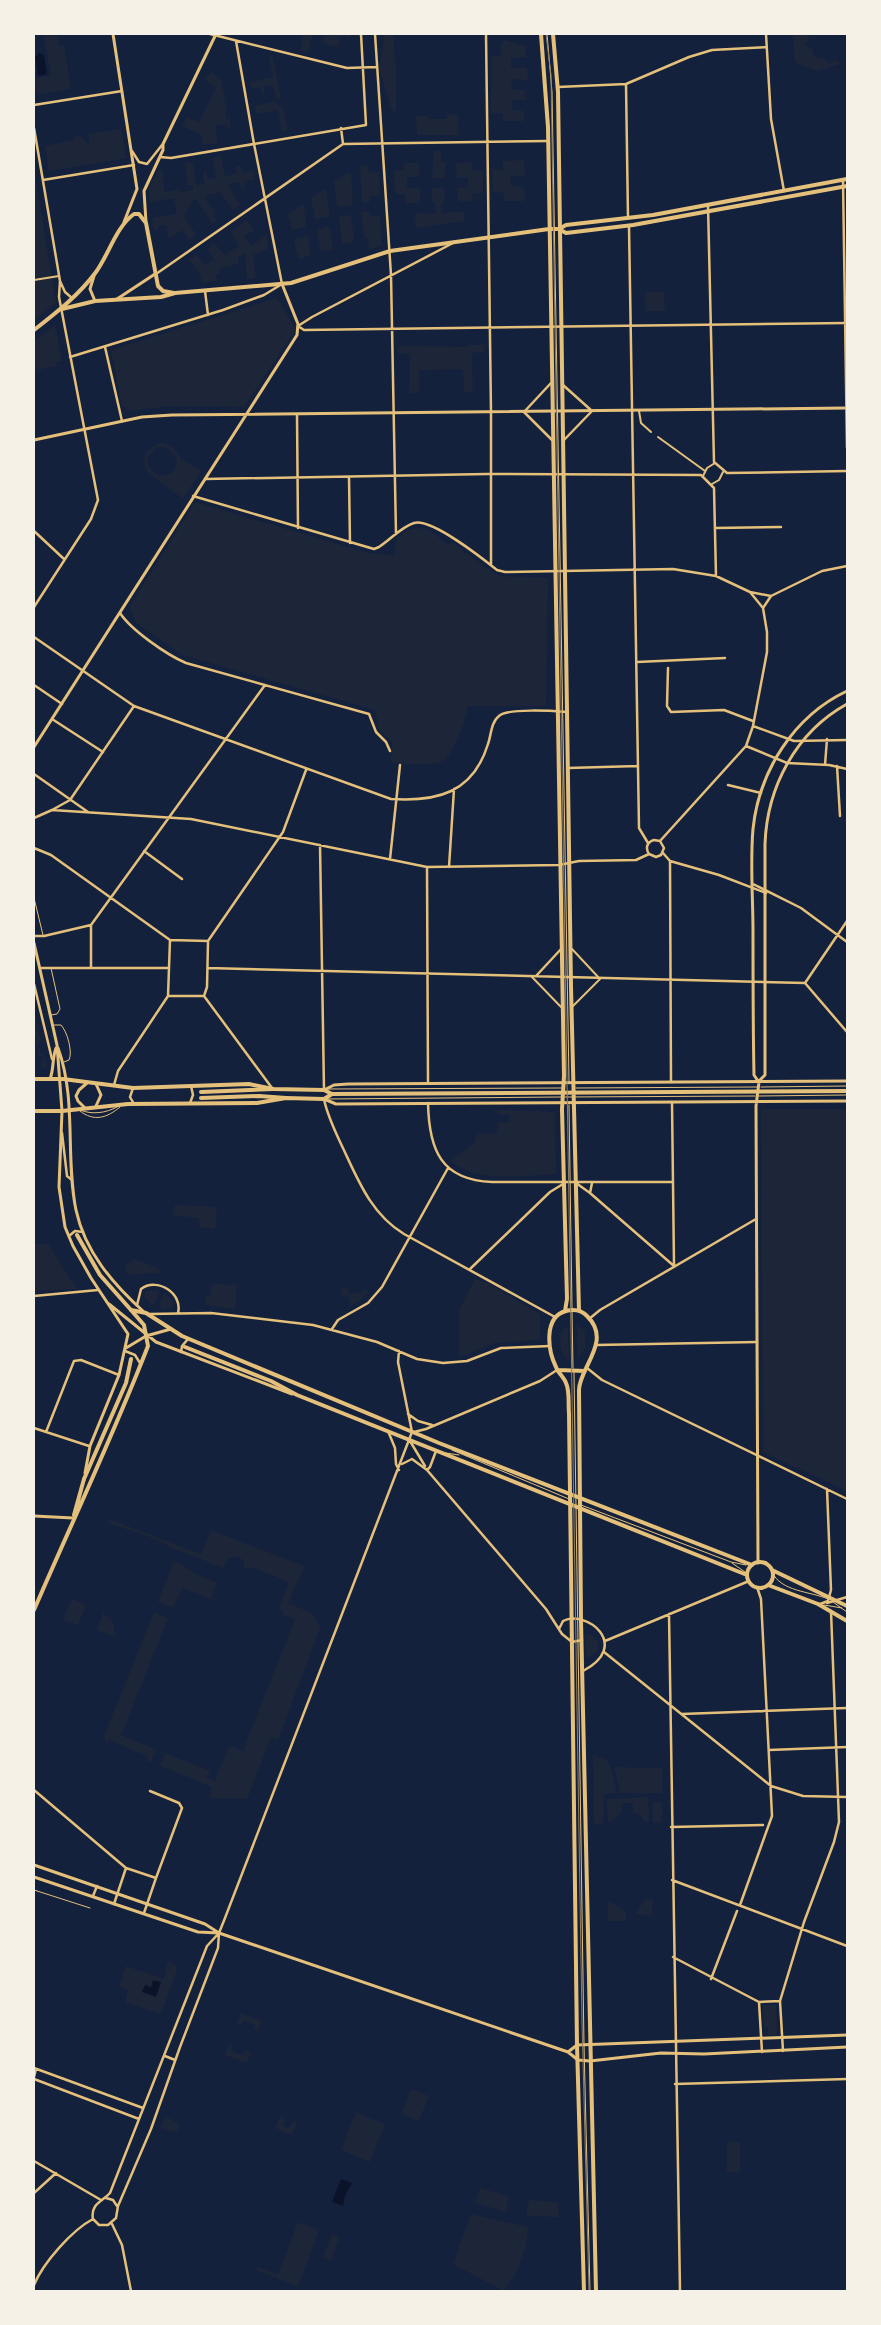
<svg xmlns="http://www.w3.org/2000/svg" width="881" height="2325" font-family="Figtree,sans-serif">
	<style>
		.green { fill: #1d2539; fill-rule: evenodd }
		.water { fill: #0b132b }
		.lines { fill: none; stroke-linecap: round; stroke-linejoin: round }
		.service { stroke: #e5c07b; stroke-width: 1 }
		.pedestrian { stroke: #e5c07b; stroke-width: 2 }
		.minor { stroke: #e5c07b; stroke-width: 2.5 }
		.tertiary { stroke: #e5c07b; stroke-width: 3 }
		.secondary { stroke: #e5c07b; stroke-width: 4 }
		.primary { stroke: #e5c07b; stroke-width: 4 }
		.tram { stroke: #918062; stroke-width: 1 }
	</style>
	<rect width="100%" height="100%" fill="#14213d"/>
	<path class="green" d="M43,34L59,36V46L64,45L71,89L37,95L34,79L51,75Z
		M304,34H313L308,52L300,50Z
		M324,34H351L350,38L340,36L339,47L322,43Z
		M385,34H393L396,69V111H392L379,68Z
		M793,34H806L810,37L805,44L814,51L812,53L819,59L822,56L830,64L835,59L841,64L816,71L795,62Z
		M504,40L525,46L526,57L511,58V67L527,68L528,80L511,79L512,90H524L526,100L511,101L512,110L524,111V121H503V113L491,114V56H501V44Z
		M269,56L273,57L281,99L277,100L272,85L264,87L265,93L262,94L261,87L252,89L250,82L273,77Z
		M211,71L221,80L227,110L225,111L226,119H230L231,125L228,130L226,124L215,126L218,143L203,145L201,135L182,126L187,117L199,122L216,88L205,80Z
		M276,101L278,106L282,105L288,129L282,132L278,110L256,114L255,106Z
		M458,114L459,135H417L416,116H428L429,119H447V115Z
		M121,129L127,158L49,171L45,146L74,140L73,137L80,136L87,143H90L88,134Z
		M441,150V162H445V178H432L434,151Z
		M221,156L225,176L236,174L235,166L241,165L242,173L254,171L255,179L244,181L245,187L242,189L239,182L228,184L240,205L233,210L220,192L206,195V200L215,212L213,214L217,221L213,224L195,198L184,215L196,235L189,240L182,230L169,239L166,225L158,226L159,229L154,230L152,218L175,214L177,210L174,198L149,202V188L158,170H162L165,192L179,189V192L193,190V185L188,186L185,164L193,162L196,185L205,184L203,172H206L208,179L216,178L213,158Z
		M524,160L525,176H510L511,186L524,187L525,201H504V193L493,192L492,169L502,170L503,161Z
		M472,162L473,171L483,170V193L472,194L473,201L458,202L457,188L468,187V178H457L456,163Z
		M404,163H419V177H407V188H420V203H406L405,194H395L394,171L404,170Z
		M360,165L368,166L369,173L379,172L380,196H370L369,203H363L362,200Z
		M34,169L56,303L34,320Z
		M346,174H351L353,203L350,206L339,207L337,204L334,182Z
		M431,188H444L445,202L441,203V213L462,212L464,214V221L416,228L415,215L417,213L436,214L435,202H432Z
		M324,189L326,191L330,214L328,217L315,219L311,198Z
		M301,205L304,206L306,223L305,227L292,230L288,215Z
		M364,211L369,212L370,216L380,215L382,245L368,250L369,238L364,237L361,213Z
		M351,215L354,239L353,242L344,244L342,243L339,216Z
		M246,220L254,230L244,236L251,246L267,234L268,249L253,254L256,278L247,279L245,254L238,257V264L220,268L219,274H216L217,281L202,283L200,275L189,259L197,255L205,265L214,259L207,249L214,243L225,255L239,246L230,232Z
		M327,226L330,228L333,249L322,251L320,250L317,230Z
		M308,236L311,255L300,259L298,257L294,241L295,239Z
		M645,292H664L665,311H645Z
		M277,298L296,329L244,407L171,406L128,411L122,406L111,350Z
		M55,325L62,361L56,362L57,366L38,370L34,364V341Z
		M467,345H485L484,352L472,353L473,392L464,393L463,369L419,370V393H409L410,354L398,353V346L467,347Z
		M161,443L172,446L181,459L201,471L183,499L149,474C139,461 145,447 161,443ZM166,447L176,456L177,465L172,473L159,476L148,467L147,458L156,448Z
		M195,502L368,553L395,556C395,551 395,544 397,540C398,537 402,534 405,532C421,523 436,532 446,545L452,543L499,576L548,578L546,706H468C465,721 454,759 438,763C424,766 405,764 391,762L392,742L379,729L375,710L182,655L136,623L130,606Z
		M34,1011L41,1041L38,1043L40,1053L43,1054L47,1066L42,1068V1063L44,1062L42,1056H39L34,1032L37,1031L34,1025Z
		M761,1109H847V1491L763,1452Z
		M498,1110L555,1112L556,1174C522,1175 479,1184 450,1161L475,1142L477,1133L497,1134L498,1122H510V1114H498Z
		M175,1205L217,1207L215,1229L200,1227L198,1218L173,1215Z
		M34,1244H48L77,1289L34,1291Z
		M135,1259L160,1269L158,1274C147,1271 136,1276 127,1274L125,1265Z
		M475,1279L487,1283L540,1314V1340L494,1343L459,1358V1311Z
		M212,1284L237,1285L235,1309L205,1305L206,1296H210Z
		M347,1288L349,1294L362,1292L365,1289L369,1291L359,1301L351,1306L348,1295L342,1296L341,1289Z
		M150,1290L160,1292L153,1306L144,1297L145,1293Z
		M164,1293L174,1303L173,1308L162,1310L159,1305Z
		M577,1324L585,1331V1348L577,1360Z
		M564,1328H568L569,1361C559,1353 558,1338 564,1328Z
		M109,1519L201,1554L211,1530L304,1566L288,1603L312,1613L320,1628L278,1740L273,1738L270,1740L247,1799L209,1798L212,1787L160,1766L165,1753L210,1771L207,1778L215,1781L229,1746L243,1751L295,1620L282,1614L283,1611L279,1609L289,1582L255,1568L244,1569V1561L237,1556L229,1558L223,1568L172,1548L153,1538L108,1523Z
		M174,1560L198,1575L217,1583L211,1599L182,1588L173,1608L158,1602Z
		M72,1599L86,1605L78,1625L63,1620Z
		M154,1612L168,1618L121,1735L156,1750L151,1762L147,1761L148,1757L109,1740L107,1744L104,1736Z
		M103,1613L112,1620L116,1637L97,1630Z
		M586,1634L594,1636L599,1644L597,1651L590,1657H586Z
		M593,1755L607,1760L613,1774L616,1793L604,1794L603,1823L594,1824Z
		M614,1767L662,1768V1793H620Z
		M648,1797L649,1822H645L641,1816L633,1812V1803H622V1812L611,1822H608L607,1799Z
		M653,1802H662V1822L653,1823Z
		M646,1899H653L652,1916L634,1914Z
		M608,1902L613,1903L626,1912V1921H608Z
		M168,1960L178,1967L161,2014L125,2002L128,1990L119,1987L126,1966L164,1979Z
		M763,2005H776L777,2033L775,2035H767L769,2027H764Z
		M241,2013L262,2021L258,2031L253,2029L255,2025L243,2020L241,2025L237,2023Z
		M229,2044L233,2045L231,2051L243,2055L245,2050L251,2052L247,2063L225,2055Z
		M411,2089L429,2096L419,2121L401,2114Z
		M356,2112L385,2124L370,2162L341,2150Z
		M281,2115L285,2120L283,2126L289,2128L292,2123L298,2121L292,2135L275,2128Z
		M165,2116L180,2125L177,2132L160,2128Z
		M727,2141L740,2142V2172H727Z
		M480,2188L509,2196L506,2212L475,2203Z
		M529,2200L558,2202L559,2217L526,2216Z
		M471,2214L528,2227C526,2252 519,2271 504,2291L453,2264Z
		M298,2222L319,2230L298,2287L256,2270L257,2267L278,2274Z
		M332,2234L340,2237L331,2261L323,2257Z"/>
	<path class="water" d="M39,53L44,55L47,74L38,76L35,57Z
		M153,1980L161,1982L156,1997L142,1992L145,1985L151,1987Z
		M341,2179L352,2183L345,2196L343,2206L332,2202Z"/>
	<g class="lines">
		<path class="service" d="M547,34L552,92L569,1081
			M34,898L43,935
			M51,968L60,1009L57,1014L51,1015
			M53,1025H61C67,1031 73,1052 69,1060L64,1062
			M761,1087L847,1086
			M576,1088L757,1087
			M328,1089L562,1088
			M759,1096L847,1095
			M565,1097L755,1096
			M327,1099L561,1097
			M569,1105L572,1308
			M80,1110C92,1115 106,1113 117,1107
			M80,1111C94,1122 107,1118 120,1107
			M572,1312L573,1368
			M574,1372L584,2045L590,2291
			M452,1450L569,1499
			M446,1453L459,1455
			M581,1505L731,1562L746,1565
			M732,1563L745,1572
			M772,1572C781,1592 810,1591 828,1599
			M833,1602L847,1612
			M824,1605L842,1608
			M34,1890L90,1908"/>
		<path class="pedestrian" d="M34,280L59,276
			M639,411L641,423L651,432
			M658,437L705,471
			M703,476L707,468L715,463
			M712,484L719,480L723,472
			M572,949L600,979L572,1007
			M532,977L562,1008"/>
		<path class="minor" d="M210,34L347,68L376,67
			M375,34L391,275L396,534
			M486,34L491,412V565
			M766,34L771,119L784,191
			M626,84L628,218
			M558,87L626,84L689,57L712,50L767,47
			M34,105L122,91
			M34,128L60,281L65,292L72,298
			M341,128L343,144
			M132,151L139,162L147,164L162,145
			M160,157L171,158L366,125L361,34
			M43,180L134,165
			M843,180L847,448
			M708,205L714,462L727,473L847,471
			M629,226L639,828L648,843
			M453,243L312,317L298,326L304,330L847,323
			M156,274L343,144L548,141
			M205,291L208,315
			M105,347L122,421
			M70,357L223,310L264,295L282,284L254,144L236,41
			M551,383L524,412L552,440
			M563,385L592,411L564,440
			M297,415L298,528
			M349,477L350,543
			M205,479L487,474L701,475L714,488L716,576
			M193,496L374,549L379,547C390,540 401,527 414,523C431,518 482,558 497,570L505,572L673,569L716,576L750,592L771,596
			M716,528L781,527
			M34,531L64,559
			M750,592L763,608
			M771,596L822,571L847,566
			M34,607L91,519L98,500L59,297L60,281
			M120,613C131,630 167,655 186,663L369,714L376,732L386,742L390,751
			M34,637L134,706L391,799C437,802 473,793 488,744C491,736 491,722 499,716C507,708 554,711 567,712
			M637,662L725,658
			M668,668L667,706L671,712L724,710L753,721
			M34,685L62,704
			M52,719L103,752
			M753,726L794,741L847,740
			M746,746L787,763L829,765L847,769
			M825,765L827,739
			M837,766L840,816
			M568,768L638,766
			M34,774L88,812
			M728,785L761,793
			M52,810L191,819L427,867L559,865L579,861L636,860L649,854
			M34,818L52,810L70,800L134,706
			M660,841L746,746L753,726L767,652V632L763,608L771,596
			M320,845L324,1090
			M34,848L51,855L170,940
			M144,851L182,879
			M663,853L670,861
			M649,854L656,857L661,855L664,848L660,841
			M649,854C645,848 647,842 654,840L660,841
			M390,859L400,765
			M670,861L671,1082
			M670,861L719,875L766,893
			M427,867L428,1083
			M449,867L454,789
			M753,884L801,908L847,942
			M91,925L265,685
			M91,925V967
			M34,936H44L91,925
			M208,941L283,832L306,770
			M40,968H168
			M208,968L805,983L847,1032
			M536,976L562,948
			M805,983L847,921
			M34,984L52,1059
			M168,996H204L207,987L208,942
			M204,996L272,1088
			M114,1085L118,1071L168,996L170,940L208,941
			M133,1088L130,1097L134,1104
			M324,1099C327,1115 335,1131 342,1146C358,1180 371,1214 404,1234L555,1317
			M672,1102L674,1265
			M190,1103L193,1095L191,1086
			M428,1103C429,1150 441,1180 492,1182H673
			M62,1133L67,1176L72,1180
			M576,1183L590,1193L674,1266
			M590,1193L592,1183
			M69,1236L75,1231L83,1232
			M470,1269L550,1192L563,1184
			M34,1296L98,1290
			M137,1305L141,1289C157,1277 183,1293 178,1313
			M149,1314L211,1313L313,1325L377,1342L417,1359L443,1363L467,1361L501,1348L550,1346
			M589,1319L600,1310L756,1219
			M332,1329L338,1320L368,1303L382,1287L448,1168
			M596,1345L757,1342
			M125,1351L135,1355L140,1363
			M399,1351L398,1362L412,1432
			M181,1352L182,1346L188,1339
			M587,1368L602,1380L847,1499
			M408,1414L418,1421L432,1425
			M34,1428L89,1446
			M388,1431L395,1448L396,1464L399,1470
			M46,1432L74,1361L81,1360L119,1375
			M414,1432L426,1429L540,1381L557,1370
			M410,1441L425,1466
			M402,1464L412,1459L427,1470L546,1609L562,1634L572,1642L582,1640
			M427,1470L430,1467L436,1451
			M827,1603L847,1597
			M820,1604L828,1601L831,1590L827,1489
			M669,1614L680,2291
			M559,1629L563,1621C586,1609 632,1645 583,1671
			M605,1641L749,1581
			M604,1652L771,1786L803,1796L847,1797
			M682,1714L847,1708
			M769,1750L847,1747
			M34,1790L126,1868
			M150,1791L179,1803L182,1808L156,1878
			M671,1827L763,1825
			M672,1880L847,1946
			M93,1896L97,1886
			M114,1904L126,1868L156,1878L144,1913
			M740,1905L772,1816L761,1599L757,1587
			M219,1933L207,1946L110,2193C103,2201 90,2204 93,2219L99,2225H108L116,2218L118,2206L151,2129L180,2047L218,1948L219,1933L225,1918L412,1432
			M673,1957L759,2002L780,2001
			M711,1979L737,1911
			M759,2002L762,2052
			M783,2051L780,2001L804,1922L834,1842L839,1822L831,1611
			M165,2056L175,2060
			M34,2068L143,2108
			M34,2077L36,2069
			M34,2079L139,2119
			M675,2084L847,2079
			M34,2161L101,2200
			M34,2193L56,2173
			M106,2198L113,2200L117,2206
			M112,2224L122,2245L131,2291
			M34,2285C43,2263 72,2230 93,2219"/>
		<path class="tertiary" d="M113,34L137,189L124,222
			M146,222L144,191L163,150V144L216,34
			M94,276L90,289L95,301
			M117,299L155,274
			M34,440L142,417L172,415L847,408
			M34,747L297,335L298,324L282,284
			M34,943L57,1045L62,1111L59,1187L65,1227L73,1246L91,1278L128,1334L119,1375L90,1446L85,1473
			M58,1048C77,1100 65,1156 76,1210C85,1252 113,1284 144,1312
			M50,1079C54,1069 52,1059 56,1048
			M758,1081L754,1075C753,1027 753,979 753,931C753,898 750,862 753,829C759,771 794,716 847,691
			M759,1081L765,1075V844C767,787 796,732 847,704
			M96,1084L101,1095L96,1106
			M324,1090L334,1085L348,1084L847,1081
			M324,1099L336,1104L847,1101
			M85,1108L78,1101L76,1096L79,1090L87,1083
			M109,1304L156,1342L292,1394
			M126,1348L146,1336L171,1329
			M34,1516L73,1518
			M758,1563L756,1106L759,1082
			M34,1865L205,1924L219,1933L568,2052L578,2060L590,2061L661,2053L704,2054L847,2047
			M34,1877L198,1932L219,1933
			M568,2052L577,2045L847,2035"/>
		<path class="secondary" d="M541,34L548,127L564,1076L562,1109L567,1299L565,1311
			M553,34L558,92L571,987L579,1311
			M559,229L566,225L653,215L847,179
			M62,309L95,301L161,297L175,293L291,283L390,251L549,229H559L566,233L633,225L847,186
			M34,330C56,313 79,295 96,272C109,254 116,227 134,214H139L146,223L158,286L163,291L174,293
			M34,1079H63L133,1088L249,1084L273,1089L324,1090L332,1094L847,1091
			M34,1111H62L128,1104L257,1103L286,1098L324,1099L332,1094
			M558,1370L585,1371
			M74,1515L84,1479
			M34,1610C72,1522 113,1436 148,1346L144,1325L131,1310
			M584,2291L577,2045L569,1413C568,1405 570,1391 566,1383C564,1377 558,1373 556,1367C548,1351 543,1317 566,1311C574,1309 581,1310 587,1316C613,1341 579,1368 579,1390L581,1621L596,2291"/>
		<path class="primary" d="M201,1092L273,1089
			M201,1098L259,1096L286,1098
			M77,1235L100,1275L131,1310L146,1313L182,1336L439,1443L752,1565
			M185,1347L271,1381L297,1395L747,1575
			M84,1479L126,1383L131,1359
			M747 1575a13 13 0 1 1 26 0a13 13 0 1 1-26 0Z
			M772,1570L847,1606
			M768,1585L818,1604L847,1621"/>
		<path class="tram" d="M546,34L551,75L582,2021L589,2291"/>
	</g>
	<rect width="881" height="2325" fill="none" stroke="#f6f1e7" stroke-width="70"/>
</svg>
